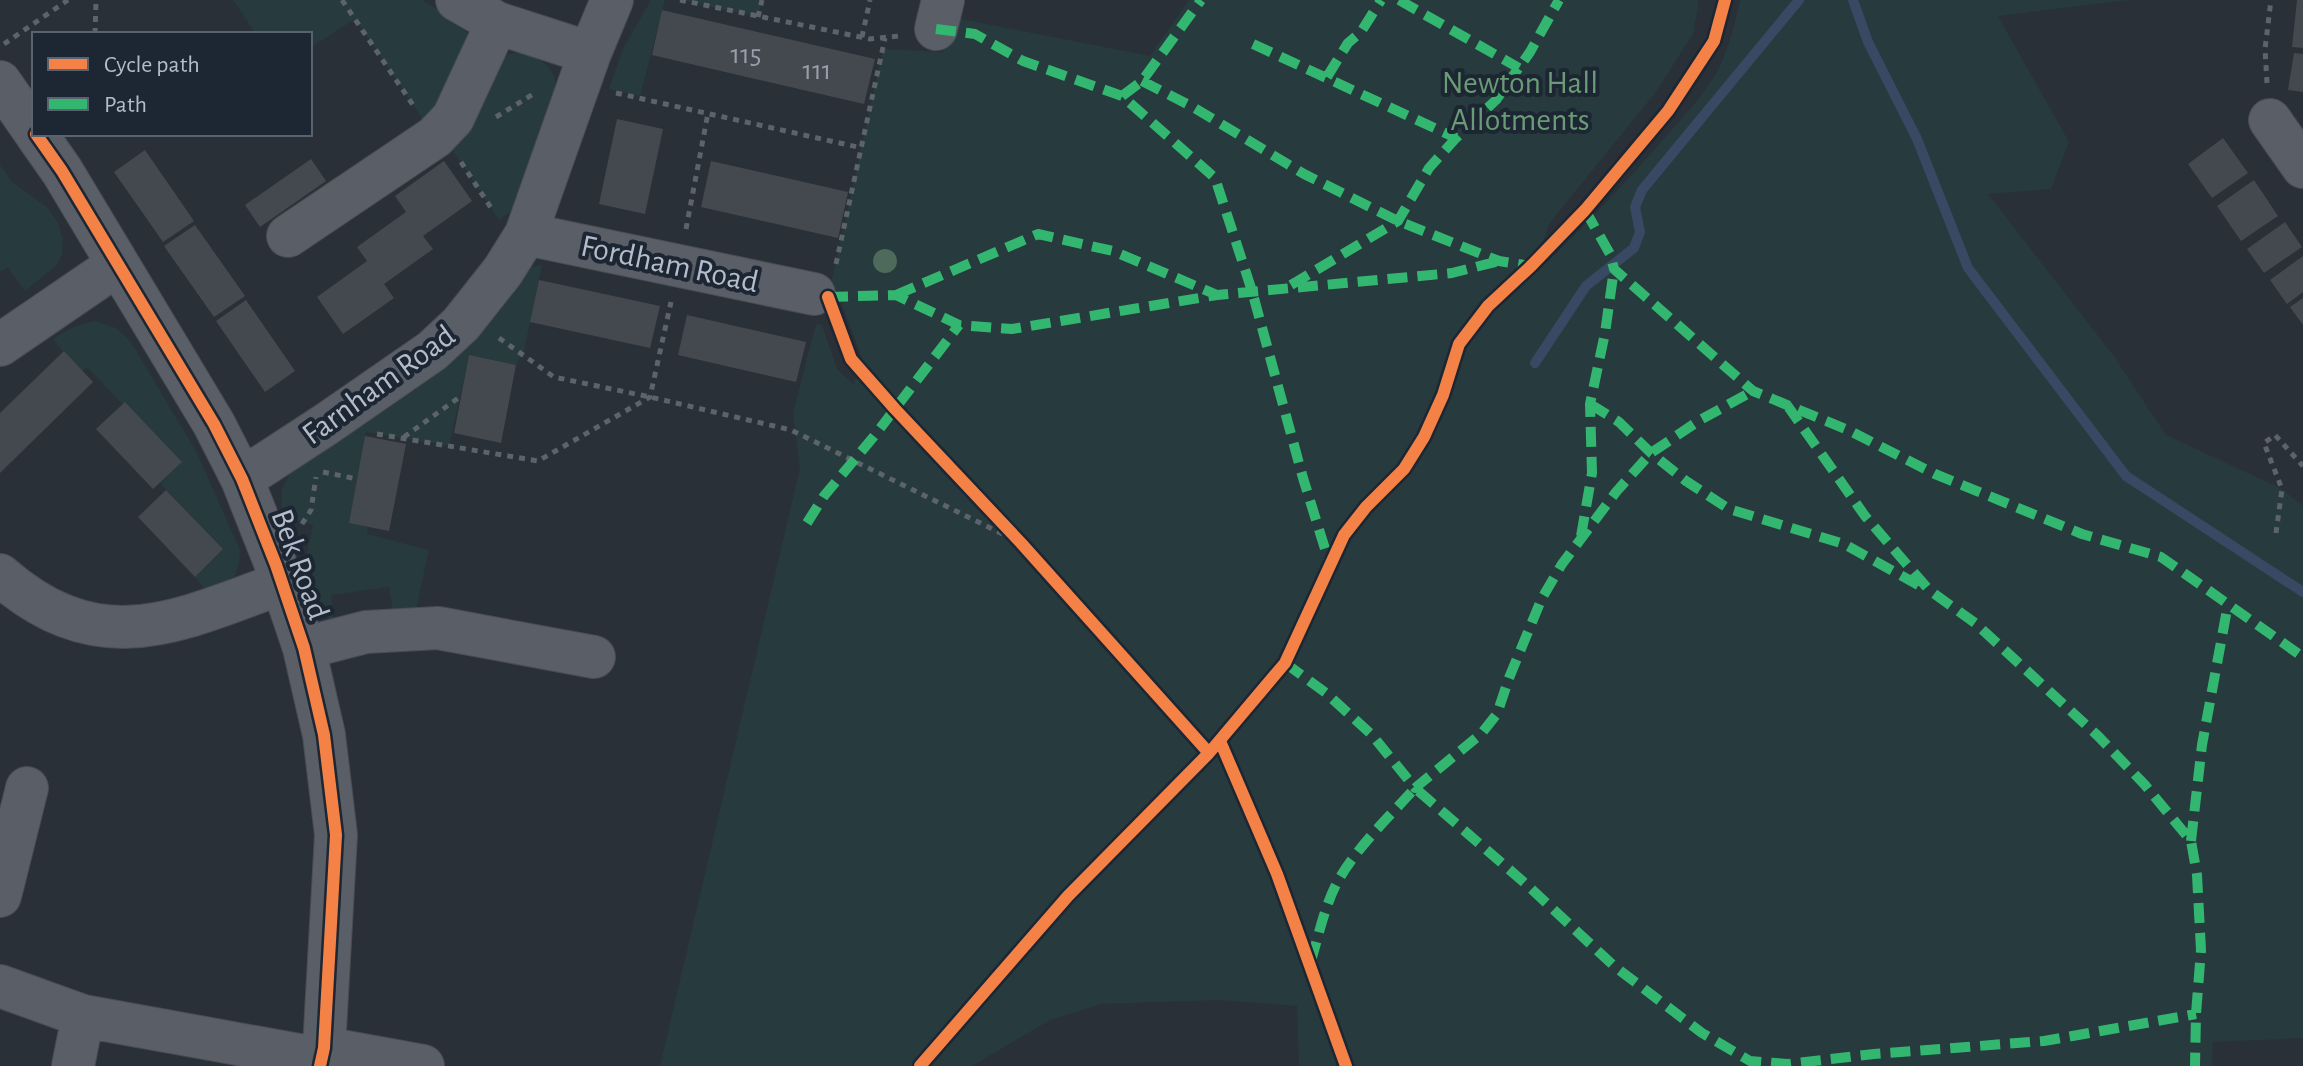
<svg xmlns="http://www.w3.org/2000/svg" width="2303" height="1066" font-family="'Alegreya Sans',sans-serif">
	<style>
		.green { fill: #273a3e }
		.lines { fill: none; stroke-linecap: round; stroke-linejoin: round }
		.stream { stroke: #384963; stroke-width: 10 }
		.building { fill: #444950 }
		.minor-casing { stroke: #484c53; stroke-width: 44 }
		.path { stroke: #5d636a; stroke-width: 5; stroke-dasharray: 6 6; stroke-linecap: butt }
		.minor { stroke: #5a5e66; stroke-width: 42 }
		.quiet { stroke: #33b770; stroke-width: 10; stroke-dasharray: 20 10; stroke-linecap: butt }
		.cycleway-casing { stroke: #1d2633; stroke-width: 17 }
		.cycleway { stroke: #f48246; stroke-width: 12 }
		.tree { fill: #4e6a5a }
		.labels { text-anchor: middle; stroke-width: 8; stroke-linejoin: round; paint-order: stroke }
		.number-label { font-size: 28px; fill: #989fab }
		.park-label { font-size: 32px; fill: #6b9a76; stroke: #1d2633 }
		.street-label { font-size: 32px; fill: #b4bcc9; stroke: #1d2633 }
	</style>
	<rect width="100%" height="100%" fill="#2a3038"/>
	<path class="green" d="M233,0H422L454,19L469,35L470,52L426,124L355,19L310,48V34H256Z
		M651,0H665L640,96L609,89L623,49Z
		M680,0H762L758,17Z
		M1189,0H1699L1693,34L1655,93L1549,224L1530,278C1573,238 1614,195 1653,151C1673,128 1695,106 1712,80C1727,57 1734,27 1740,0H2129L1998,16L2069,142L2051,189L1988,194L2113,355L2166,435L2282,489L2303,506V1038L2213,1042L2212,1066H1299L1297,1006L1219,1000L1101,1004L1050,1020L972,1066H660L800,468L793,413L816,324L822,325L837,369L854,385L861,355L841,302L828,297L883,49L943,52L951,17L1150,56Z
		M517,53C535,54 556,66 556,87C557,115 524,180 512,210L499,220L450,146L499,63L508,54Z
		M0,165L12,182L48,208L58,223L63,240L62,254L57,265L25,291L8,267L0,272Z
		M542,265L524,351L516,365L469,356L449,446L366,432L349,523L368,527L367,534L429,550L416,609L393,610L389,587L331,595L334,623C320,611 308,591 306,571C304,557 311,539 313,525L282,516V489L291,471L521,275L531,267Z
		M95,321L116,328L131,342L197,453L240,550C239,578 233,582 207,592L195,577L223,549L160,483L182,462L125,402L123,405L87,367L82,371L53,340C66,329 79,324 95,321Z"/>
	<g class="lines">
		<path class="stream" d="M1853,0L1868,42L1917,139L1968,268L2126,476L2303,592
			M1535,363L1586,286L1634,248L1640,232L1635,207L1642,190L1799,0"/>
	</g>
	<path class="building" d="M2297,0H2303V48L2292,47Z
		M662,10L875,59L864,104L652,55Z
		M2294,53L2303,54V92L2288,90Z
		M617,119L663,129L645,214L599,204Z
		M2223,138L2248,173L2212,198L2188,164Z
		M145,150L194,221L163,242L114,172Z
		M311,159L326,181L260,227L245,205Z
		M444,161L472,201L423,236L433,249L384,284L394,298L343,334L317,297L367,261L357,247L406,212L395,196Z
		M711,161L848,192L838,238L701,207Z
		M2254,180L2278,216L2241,241L2217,206Z
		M2285,222L2302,247L2264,273L2247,249Z
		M195,225L245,296L214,317L164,246Z
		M2303,256V292L2287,304L2270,280Z
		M539,280L660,306L650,348L530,322Z
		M2303,298V325L2290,307Z
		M246,300L295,371L265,392L216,321Z
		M687,315L806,342L796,382L678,355Z
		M64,351L93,382L0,473V413Z
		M469,355L516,365L501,443L454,433Z
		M125,402L182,462L153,489L96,429Z
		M365,436L406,444L389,531L349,523Z
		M166,490L223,549L195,577L138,517Z"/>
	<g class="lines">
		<g class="minor-casing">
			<path id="minor" d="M457,0L497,23L590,53
				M936,29L943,0
				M0,82L34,131
				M2270,120L2303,167
				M36,134L62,171L214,424L242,479L276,565L304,648L324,735L336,835L324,1048L320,1066
				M526,234L814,294
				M288,236L435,137L453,118L497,23
				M0,345L117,265
				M242,479L325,425L432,351L461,324L503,271L526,234L590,53L612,0
				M0,575C99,661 174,623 282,583
				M304,648L366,632L438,628L594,657
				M0,896L27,788
				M0,986L83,1016L321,1059
				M324,1048L423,1066
				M73,1066L83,1016"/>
		</g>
		<path class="path" d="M342,0L413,105
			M680,0L870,39L899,36
			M758,17L762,0
			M95,34L96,0
			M862,37L870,0
			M4,44L68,0
			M2267,83L2265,49L2271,0
			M616,93L862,148
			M496,117L535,93
			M461,162L493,211
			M686,229L708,113
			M836,264L885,38
			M499,338L554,377L650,397L791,430L1021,543
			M377,434L538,461L650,397L671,302
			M404,437L461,396
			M323,472L357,479
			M302,524L311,510L316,477
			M2276,533L2282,489L2264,443L2275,435L2303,466"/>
		<use href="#minor" class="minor"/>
		<path class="quiet" d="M1399,0L1519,68
			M936,29L975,34L1023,61L1122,96L1215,178L1252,291L1303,478L1330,565
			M1253,44L1456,138
			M1327,77L1348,43L1361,32L1381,0
			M1142,81L1193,107L1304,174L1398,221L1499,261L1531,266
			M1122,96L1142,81L1201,0
			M1585,210L1610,254L1614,269L1753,391L1848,430L1935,474L2082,534L2161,557L2303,657
			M1291,285L1398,221L1429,168L1456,138L1496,100L1530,52L1559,0
			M896,295L1038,234L1113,251L1217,295
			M828,297L896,295L959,325L1012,329L1217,295L1452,273L1499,261
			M1590,404L1619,422L1651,453L1686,481L1729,509L1844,544L1922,587
			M1787,405L1865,516L1929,590L1975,623L2098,736L2145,785L2191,841L2197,875L2201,950L2196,1014L2195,1066
			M807,523L824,496L875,435L959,325
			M1581,536L1592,473L1590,404L1605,333L1614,269
			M1285,663L1326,693L1372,735L1415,788L1481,734L1497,714L1509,678L1542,598L1562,564L1616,492L1651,453L1700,420L1753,391
			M2191,841L2202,745L2228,604
			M1311,961C1319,934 1325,904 1339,879C1359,845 1389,817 1415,788L1526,884L1614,966L1702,1033L1750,1061L1788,1064L1874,1054L2044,1041L2196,1014"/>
		<g class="cycleway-casing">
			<path id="cycleway" d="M36,134L62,171L214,424L242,479L276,565L304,648L324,735L336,835L324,1048L320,1066
				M828,297L851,359L895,409L1021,543L1209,753L1285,663L1344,535L1366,507L1404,469L1424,437L1443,395L1459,344L1488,306L1531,266L1585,210L1668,111L1714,41L1725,0
				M1220,741L1277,874L1346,1066
				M920,1066L1068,896L1209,753"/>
		</g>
		<use href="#cycleway" class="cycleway"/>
	</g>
	<circle class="tree" cx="885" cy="261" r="12"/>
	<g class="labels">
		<g class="number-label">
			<text x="746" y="63">115</text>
			<text x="817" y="79">111</text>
		</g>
		<g class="park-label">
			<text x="1520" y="93">Newton Hall<tspan x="1520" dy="37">Allotments</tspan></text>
		</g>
		<g class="street-label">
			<text transform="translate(670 263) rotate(12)" y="11">Fordham Road</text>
			<text transform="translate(378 384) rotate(-36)" y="11">Farnham Road</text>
			<text transform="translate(301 564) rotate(70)" y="11">Bek Road</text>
		</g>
	</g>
	<rect x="32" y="32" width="280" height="104" fill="#1d2633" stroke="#59626f" stroke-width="2"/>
	<rect x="48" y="58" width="40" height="12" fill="#f48246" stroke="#59626f" stroke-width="2"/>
	<text x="104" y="72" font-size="24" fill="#b4bcc9">Cycle path</text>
	<rect x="48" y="98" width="40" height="12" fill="#33b770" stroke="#59626f" stroke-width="2"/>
	<text x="104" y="112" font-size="24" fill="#b4bcc9">Path</text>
</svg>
